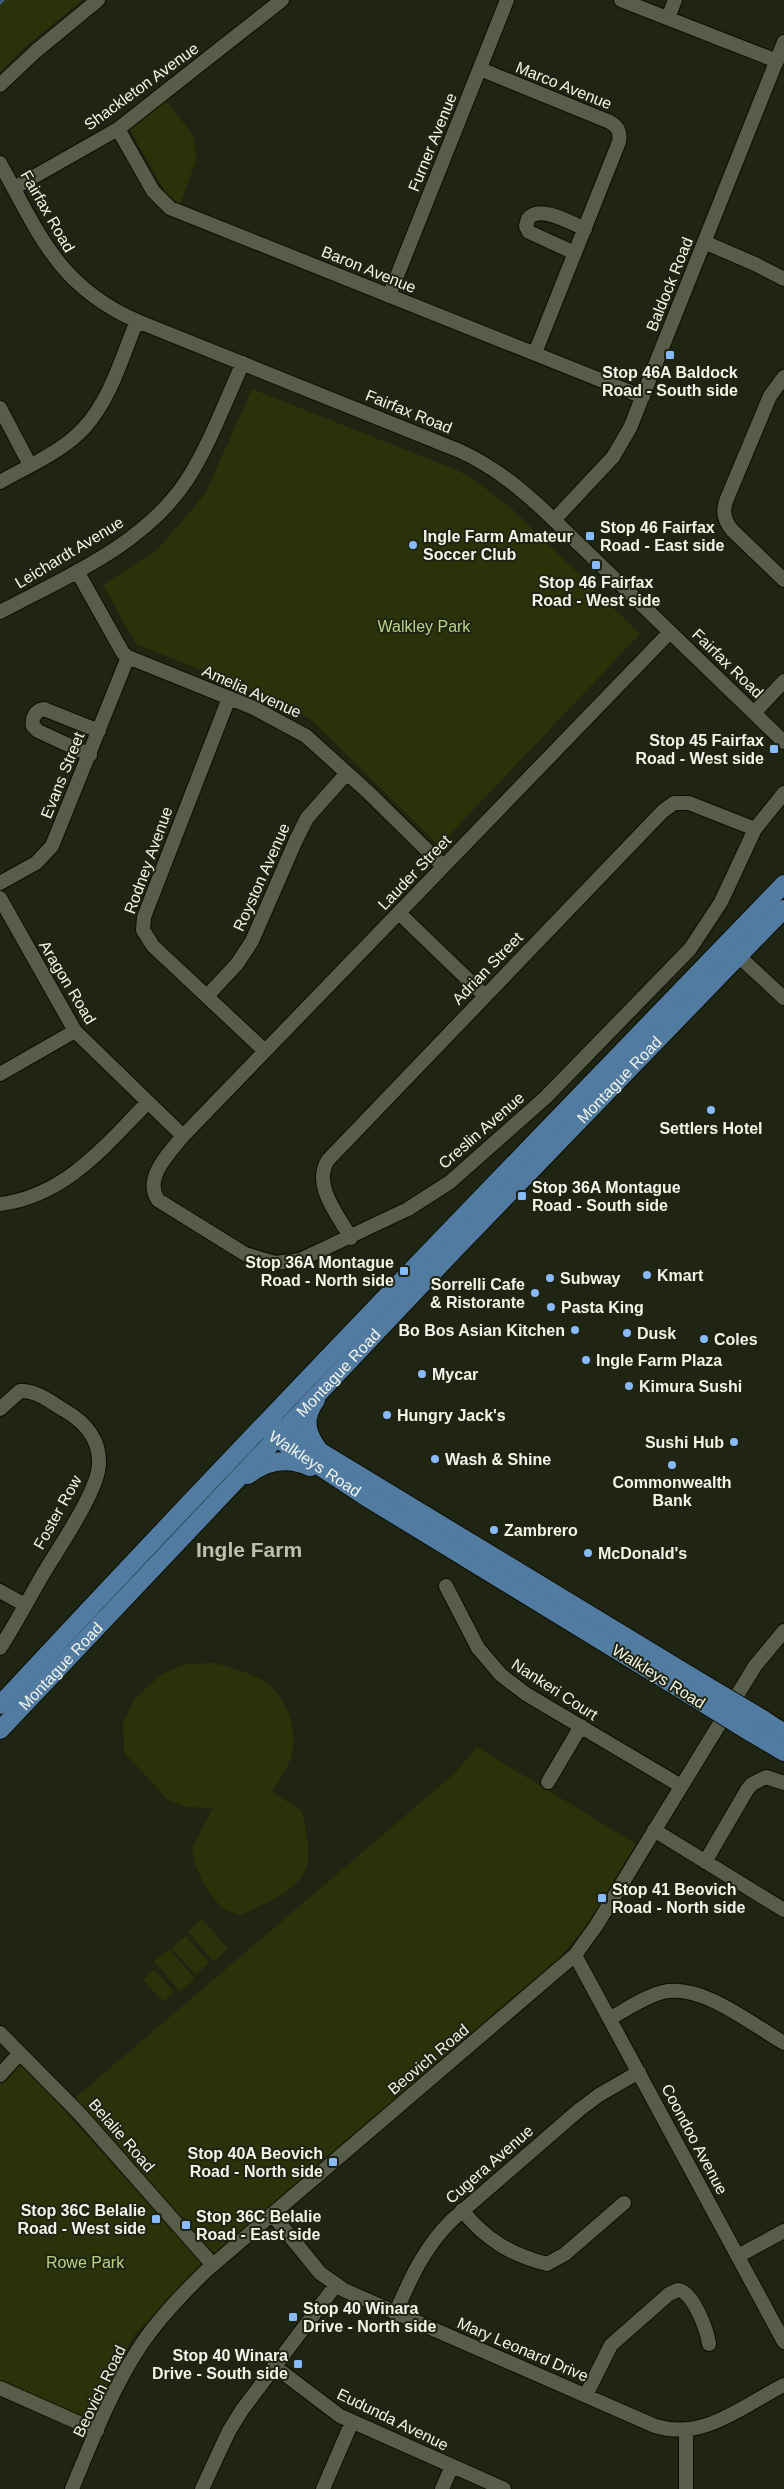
<svg xmlns="http://www.w3.org/2000/svg" width="784" height="2489" font-family="Arial,sans-serif">
	<style>
		.green { fill: #293209 }
		.lines { fill: none; stroke-linecap: round; stroke-linejoin: round }
		.stream { stroke: #45648a; stroke-width: 2.5 }
		.minor-casing { stroke: #0a0e01; stroke-width: 16 }
		.major-casing { stroke: #0a0e01; stroke-width: 20 }
		.minor { stroke: #585d49; stroke-width: 14 }
		.major { stroke: #527ba2; stroke-width: 18 }
		.major-bridge-casing { stroke: #0a0e01; stroke-width: 20; stroke-linecap: butt }
		.major-bridge { stroke: #527ba2; stroke-width: 18 }
		.poi-dot { fill: #87bbfb; stroke: #202513; stroke-width: 2 }
		.labels { text-anchor: middle; stroke-width: 4; stroke-linejoin: round; paint-order: stroke }
		.street-label { font-size: 16px; fill: #f1f4e8; stroke: #202513 }
		.poi-label { font-size: 16px; font-weight: bold; fill: #f1f4e8; stroke: #202513; text-anchor: start }
		.park-label { font-size: 16px; fill: #bdd085; stroke: #202513 }
		.district-label { font-size: 21px; font-weight: bold; fill: #bbc1aa; stroke: #202513 }
	</style>
	<rect width="100%" height="100%" fill="#202513"/>
	<path class="green" d="M0,0H82L24,48L0,72Z
		M166,101L194,136L196,161L180,204L167,195L129,128Z
		M252,389L459,471L477,482L510,507L640,634L439,846L310,719L270,698L136,644L103,585L158,549L205,494Z
		M214,1663C232,1668 253,1673 268,1684C288,1699 297,1729 292,1754C288,1768 280,1780 272,1792L302,1811C305,1828 312,1853 306,1869C296,1893 262,1905 240,1915L223,1909L207,1890L196,1867L192,1848L213,1808L185,1807L168,1800L124,1752L123,1723L135,1698L162,1674L186,1664Z
		M477,1747L636,1844L586,1927L544,1975L222,2252H212L75,2098L455,1773Z
		M202,1919L228,1949L214,1962L188,1932Z
		M186,1936L209,1963L196,1975L171,1948Z
		M169,1949L195,1979L180,1991L154,1961Z
		M154,1970L174,1992L163,2002L143,1979Z
		M19,2060L203,2264L134,2335L91,2422L0,2384V2081Z"/>
	<g class="lines">
		<path class="stream" d="M0,3L3,0"/>
		<g class="minor-casing">
			<path id="minor" d="M621,0L777,61
				M668,18L675,0
				M480,69L610,122C618,127 621,132 619,142L535,353
				M0,85L36,51L98,0
				M118,129L153,191L170,208L643,397
				M0,163C39,234 58,286 137,321L460,451C497,468 525,492 554,520L784,742
				M14,188L118,129L282,0
				M704,242L755,264L784,279
				M575,253L529,232L526,226L528,219C539,204 571,223 585,229
				M389,296L507,0
				M784,377L770,396L726,501C722,513 725,522 733,531L784,580
				M0,408L30,465
				M0,482C28,466 62,452 84,428C111,399 122,356 137,321
				M554,520L613,457L630,428L784,42
				M77,571L123,653L128,657L254,708L306,736L368,792L443,866
				M0,612C66,577 144,545 187,480C210,444 225,402 243,363
				M670,632L183,1136C170,1152 143,1178 158,1200L245,1254L275,1263L300,1260L408,1209L450,1182L546,1097L690,949L721,902L755,829L784,793
				M229,698L144,917L143,930L153,946L265,1051
				M754,713L784,681
				M90,755L38,731L33,726C31,718 36,710 44,709L99,731
				M0,883L36,863L52,846L128,657
				M0,898L75,1031L183,1136
				M399,913L484,995
				M731,949L784,998
				M207,996L237,964L252,941L296,840L307,818L347,773
				M0,1074L75,1031
				M0,1204C65,1196 105,1146 148,1102
				M351,1238C338,1215 312,1185 328,1160L663,811L674,803H689L755,829
				M0,1409L20,1391C36,1390 51,1402 64,1410C85,1422 100,1439 99,1464C98,1492 57,1550 42,1576C28,1600 15,1625 0,1648
				M446,1586L478,1648L501,1675L526,1694L681,1786
				M0,1591L25,1605
				M548,1782L581,1726
				M654,1830L784,1910
				M705,1862L747,1790L752,1784L766,1777L784,1783
				M575,1955L784,2342
				M611,2018C627,2009 644,1997 663,1992C702,1983 751,2024 784,2043
				M0,2033L80,2114L213,2265
				M0,2075L20,2053
				M462,2210C485,2239 511,2255 547,2264L565,2254L624,2203
				M272,2214L320,2273L344,2290L655,2426C704,2441 742,2406 784,2385
				M738,2256L784,2231
				M395,2314C410,2279 425,2246 452,2220L579,2110L599,2095L639,2072
				M274,2366L340,2416L504,2489
				M0,2388L97,2431
				M586,2395L611,2345L669,2294L678,2290C693,2291 707,2330 709,2344
				M686,2431V2489
				M72,2489C92,2441 111,2391 139,2348C158,2319 182,2294 207,2270L575,1955L596,1926L755,1666L784,1631
				M202,2489L229,2431L242,2410L335,2286
				M323,2489L352,2422
				M442,2489L452,2466"/>
		</g>
		<g class="major-casing">
			<g id="major">
				<path d="M316,1400C303,1418 306,1432 318,1449"/>
				<path d="M274,1426L283,1429L702,1683"/>
				<path id="s1" d="M269,1429L275,1437L366,1497L695,1698"/>
				<path d="M248,1475C267,1460 288,1457 310,1467"/>
				<path d="M0,1705C257,1428 521,1157 784,884"/>
				<path d="M761,1718L784,1733"/>
				<path id="s2" d="M0,1730L458,1246L784,909"/>
				<path d="M750,1732L784,1752"/>
			</g>
		</g>
		<use href="#minor" class="minor"/>
		<use href="#major" class="major"/>
		<g class="major-bridge-casing">
			<path id="major-bridge" d="M702,1683L761,1718
				M695,1698L750,1732"/>
		</g>
		<use href="#major-bridge" class="major-bridge"/>
	</g>
	<g class="poi-dot">
		<rect x="665" y="350" width="10" height="10" rx="2.5"/>
		<rect x="585" y="531" width="10" height="10" rx="2.5"/>
		<circle cx="413" cy="545" r="5"/>
		<rect x="591" y="560" width="10" height="10" rx="2.5"/>
		<rect x="769" y="744" width="10" height="10" rx="2.5"/>
		<circle cx="711" cy="1110" r="5"/>
		<rect x="517" y="1191" width="10" height="10" rx="2.5"/>
		<rect x="399" y="1266" width="10" height="10" rx="2.5"/>
		<circle cx="647" cy="1275" r="5"/>
		<circle cx="550" cy="1278" r="5"/>
		<circle cx="535" cy="1293" r="5"/>
		<circle cx="551" cy="1307" r="5"/>
		<circle cx="575" cy="1330" r="5"/>
		<circle cx="627" cy="1333" r="5"/>
		<circle cx="704" cy="1339" r="5"/>
		<circle cx="586" cy="1360" r="5"/>
		<circle cx="422" cy="1374" r="5"/>
		<circle cx="629" cy="1386" r="5"/>
		<circle cx="387" cy="1415" r="5"/>
		<circle cx="734" cy="1442" r="5"/>
		<circle cx="435" cy="1459" r="5"/>
		<circle cx="672" cy="1465" r="5"/>
		<circle cx="494" cy="1530" r="5"/>
		<circle cx="588" cy="1553" r="5"/>
		<rect x="597" y="1893" width="10" height="10" rx="2.5"/>
		<rect x="328" y="2157" width="10" height="10" rx="2.5"/>
		<rect x="151" y="2214" width="10" height="10" rx="2.5"/>
		<rect x="181" y="2220" width="10" height="10" rx="2.5"/>
		<rect x="288" y="2312" width="10" height="10" rx="2.5"/>
		<rect x="293" y="2359" width="10" height="10" rx="2.5"/>
	</g>
	<g class="labels">
		<g class="street-label">
			<text transform="translate(564 85) rotate(22)" y="6">Marco Avenue</text>
			<text transform="translate(141 86) rotate(-36)" y="6">Shackleton Avenue</text>
			<text transform="translate(432 142) rotate(-68)" y="6">Furner Avenue</text>
			<text transform="translate(48 211) rotate(60)" y="6">Fairfax Road</text>
			<text transform="translate(369 269) rotate(22)" y="6">Baron Avenue</text>
			<text transform="translate(669 284) rotate(-68)" y="6">Baldock Road</text>
			<text transform="translate(409 411) rotate(22)" y="6">Fairfax Road</text>
			<text transform="translate(69 552) rotate(-31)" y="6">Leichardt Avenue</text>
			<text transform="translate(728 663) rotate(44)" y="6">Fairfax Road</text>
			<text transform="translate(252 691) rotate(24)" y="6">Amelia Avenue</text>
			<text transform="translate(62 775) rotate(-68)" y="6">Evans Street</text>
			<text transform="translate(148 860) rotate(-70)" y="6">Rodney Avenue</text>
			<text transform="translate(414 872) rotate(-46)" y="6">Lauder Street</text>
			<text transform="translate(261 877) rotate(-66)" y="6">Royston Avenue</text>
			<text transform="translate(487 968) rotate(-46)" y="6">Adrian Street</text>
			<text transform="translate(68 982) rotate(59)" y="6">Aragon Road</text>
			<text dy="6" stroke="none"><textPath href="#s2" startOffset="898">Montague Road</textPath></text>
			<text transform="translate(481 1130) rotate(-41)" y="6">Creslin Avenue</text>
			<text dy="6" stroke="none"><textPath href="#s2" startOffset="492">Montague Road</textPath></text>
			<text dy="6" stroke="none"><textPath href="#s1" startOffset="58">Walkleys Road</textPath></text>
			<text transform="translate(57 1512) rotate(-61)" y="6">Foster Row</text>
			<text dy="6" stroke="none"><textPath href="#s2" startOffset="88">Montague Road</textPath></text>
			<text transform="translate(659 1676) rotate(32)" y="6">Walkleys Road</text>
			<text transform="translate(555 1689) rotate(33)" y="6">Nankeri Court</text>
			<text transform="translate(428 2059) rotate(-40)" y="6">Beovich Road</text>
			<text transform="translate(122 2135) rotate(49)" y="6">Belalie Road</text>
			<text transform="translate(695 2139) rotate(62)" y="6">Coondoo Avenue</text>
			<text transform="translate(489 2164) rotate(-41)" y="6">Cugera Avenue</text>
			<text transform="translate(523 2349) rotate(23)" y="6">Mary Leonard Drive</text>
			<text transform="translate(99 2391) rotate(-64)" y="6">Beovich Road</text>
			<text transform="translate(393 2419) rotate(26)" y="6">Eudunda Avenue</text>
		</g>
		<g class="poi-label">
			<text x="670" y="378" text-anchor="middle">Stop 46A Baldock<tspan x="670" dy="18">Road - South side</tspan></text>
			<text x="600" y="533">Stop 46 Fairfax<tspan x="600" dy="18">Road - East side</tspan></text>
			<text x="423" y="542">Ingle Farm Amateur<tspan x="423" dy="18">Soccer Club</tspan></text>
			<text x="596" y="588" text-anchor="middle">Stop 46 Fairfax<tspan x="596" dy="18">Road - West side</tspan></text>
			<text x="764" y="746" text-anchor="end">Stop 45 Fairfax<tspan x="764" dy="18">Road - West side</tspan></text>
			<text x="711" y="1134" text-anchor="middle">Settlers Hotel</text>
			<text x="532" y="1193">Stop 36A Montague<tspan x="532" dy="18">Road - South side</tspan></text>
			<text x="394" y="1268" text-anchor="end">Stop 36A Montague<tspan x="394" dy="18">Road - North side</tspan></text>
			<text x="657" y="1281">Kmart</text>
			<text x="560" y="1284">Subway</text>
			<text x="525" y="1290" text-anchor="end">Sorrelli Cafe<tspan x="525" dy="18">&amp; Ristorante</tspan></text>
			<text x="561" y="1313">Pasta King</text>
			<text x="565" y="1336" text-anchor="end">Bo Bos Asian Kitchen</text>
			<text x="637" y="1339">Dusk</text>
			<text x="714" y="1345">Coles</text>
			<text x="596" y="1366">Ingle Farm Plaza</text>
			<text x="432" y="1380">Mycar</text>
			<text x="639" y="1392">Kimura Sushi</text>
			<text x="397" y="1421">Hungry Jack's</text>
			<text x="724" y="1448" text-anchor="end">Sushi Hub</text>
			<text x="445" y="1465">Wash &amp; Shine</text>
			<text x="672" y="1488" text-anchor="middle">Commonwealth<tspan x="672" dy="18">Bank</tspan></text>
			<text x="504" y="1536">Zambrero</text>
			<text x="598" y="1559">McDonald's</text>
			<text x="612" y="1895">Stop 41 Beovich<tspan x="612" dy="18">Road - North side</tspan></text>
			<text x="323" y="2159" text-anchor="end">Stop 40A Beovich<tspan x="323" dy="18">Road - North side</tspan></text>
			<text x="146" y="2216" text-anchor="end">Stop 36C Belalie<tspan x="146" dy="18">Road - West side</tspan></text>
			<text x="196" y="2222">Stop 36C Belalie<tspan x="196" dy="18">Road - East side</tspan></text>
			<text x="303" y="2314">Stop 40 Winara<tspan x="303" dy="18">Drive - North side</tspan></text>
			<text x="288" y="2361" text-anchor="end">Stop 40 Winara<tspan x="288" dy="18">Drive - South side</tspan></text>
		</g>
		<g class="park-label">
			<text x="424" y="632">Walkley Park</text>
			<text x="85" y="2268">Rowe Park</text>
		</g>
		<g class="district-label">
			<text x="249" y="1557">Ingle Farm</text>
		</g>
	</g>
</svg>
